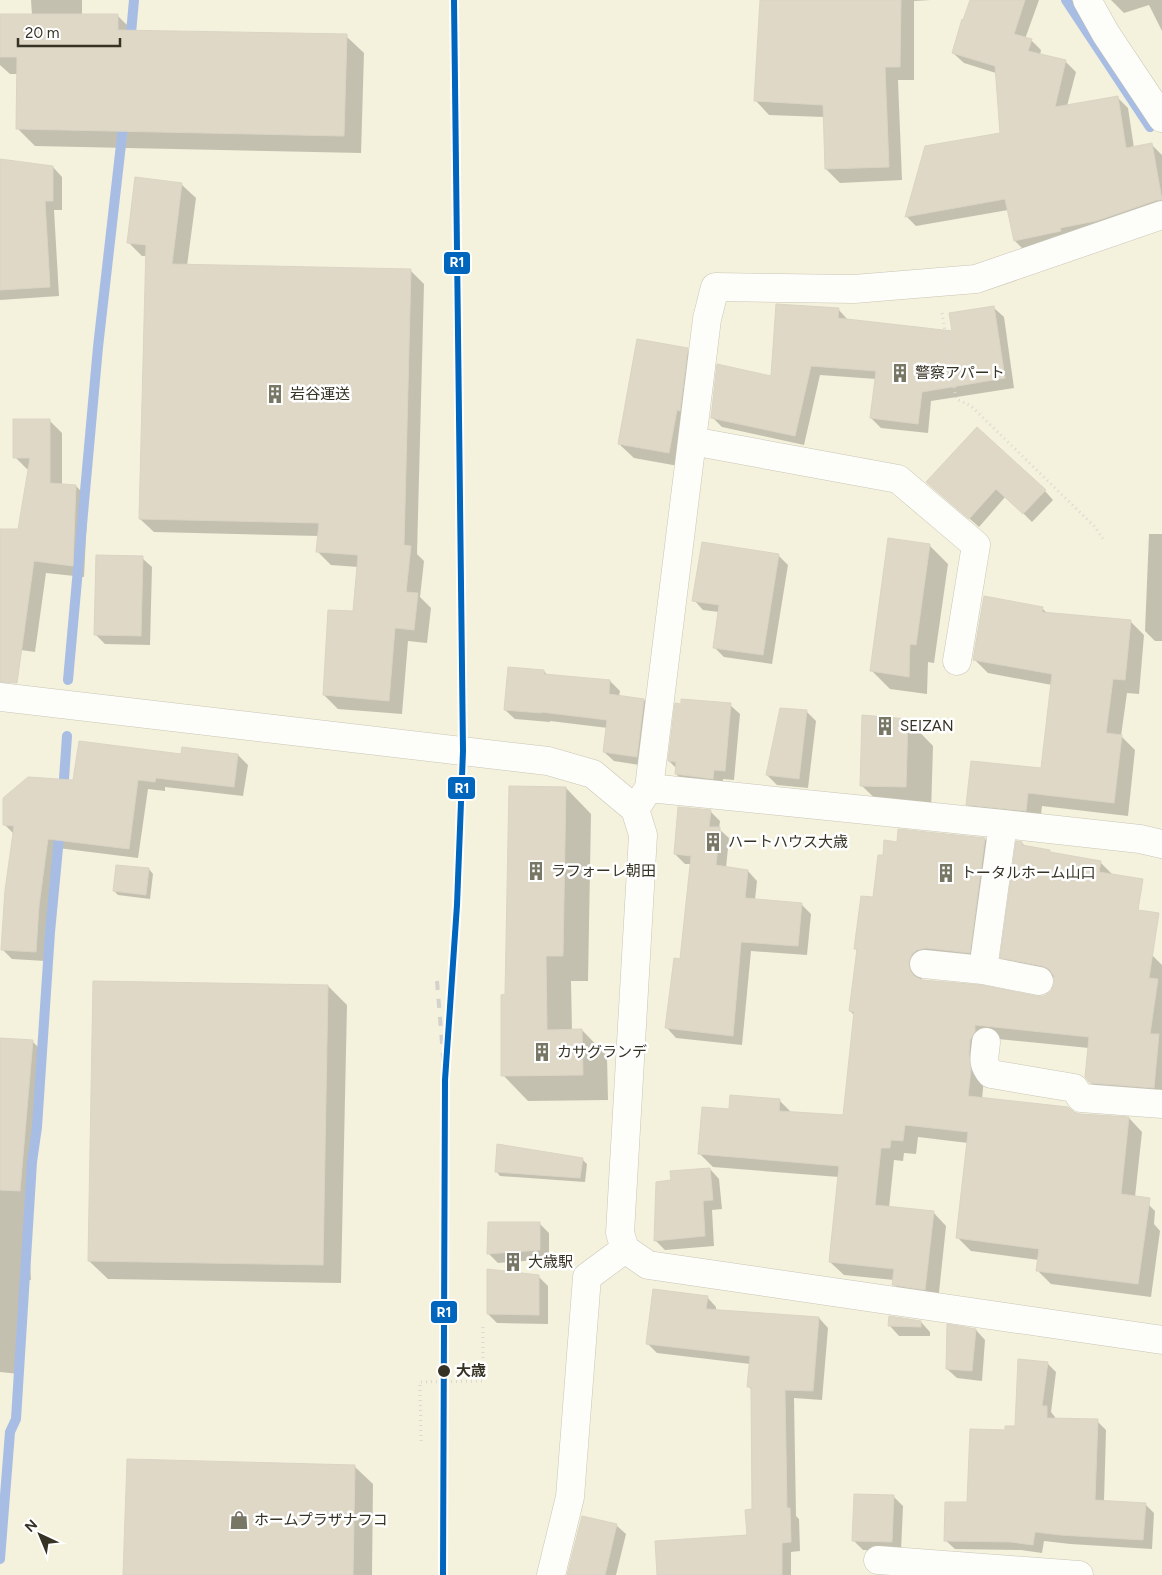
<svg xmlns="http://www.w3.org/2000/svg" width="1162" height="1575" font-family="Figtree,'Noto Sans JP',sans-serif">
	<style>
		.shadow { fill: #0003 }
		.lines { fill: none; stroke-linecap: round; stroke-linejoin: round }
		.stream { stroke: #a8bde4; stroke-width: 10 }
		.building { fill: #dfd8c7; stroke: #dad4c5 }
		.minor-casing { stroke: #c9c6b6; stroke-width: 29 }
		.path { stroke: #dad8d3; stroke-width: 3; stroke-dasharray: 1 4; stroke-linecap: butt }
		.minor { stroke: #fdfdfa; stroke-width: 28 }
		.rail { stroke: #d4d2cd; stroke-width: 4; stroke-dasharray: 9 9; stroke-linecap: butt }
		.rail-1-casing { stroke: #fff; stroke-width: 10 }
		.rail-1 { stroke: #0065bd; stroke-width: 6 }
		.stop-dot { fill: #363325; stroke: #fff; stroke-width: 2 }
		.labels { text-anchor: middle; stroke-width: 5; stroke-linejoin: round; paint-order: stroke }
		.poi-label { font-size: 15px; fill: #363325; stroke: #fff; text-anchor: start }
		.stop-label { font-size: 15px; font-weight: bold; fill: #363325; stroke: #fff; text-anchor: start }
		.line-badge { stroke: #fff; stroke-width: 2 }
		.badge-label { font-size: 14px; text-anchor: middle; font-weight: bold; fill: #fff }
	</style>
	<rect width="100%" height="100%" fill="#f4f1dc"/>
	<path class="shadow" d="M31,0H82V16H118L133,31L346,36L364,53L361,153L35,146L18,129V74H10L0,65V15H32Z
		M761,0H931L914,1V80H898L902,180L840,183L826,169L824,117L769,115L756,101Z
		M971,0H1039L1025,39L1031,40L1041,50L1040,55L1066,62L1076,72L1067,106L1118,98L1128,108L1134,148L1152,145L1162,155V212L1025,251L1015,241L1008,210L916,226L906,216L1001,134L996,73L964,63L953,53Z
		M1111,0H1162V31L1149,5L1124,13Z
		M0,160L53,167L62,177V210H54L59,296L0,300Z
		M137,179L182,185L196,198L187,266L411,271L424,284L417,554L424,561L420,597L431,608L427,643L408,641L402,714L338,709L324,695L354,612L358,567L331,565L318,552L319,536L154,532L140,519L147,256H142L128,242Z
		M994,308L1004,317L1014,388L931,401L928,433L881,428L871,418L876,379L820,375L804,445L722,427L712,417L772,378L838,309L848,320L954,333Z
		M687,350L701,364L684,467L634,458L619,444Z
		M49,420L62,433V485L76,486L88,498L84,577L46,573L35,652L0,647V530L19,531L30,469H27L15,457Z
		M928,482L1045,491L1053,500L1032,522L1006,496L979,527Z
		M1149,534H1162V641H1155L1145,631Z
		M929,545L948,564L934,663L928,662L927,694L890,689L871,670Z
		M778,555L788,565L772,664L724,657L714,647L719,612L703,610L694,600Z
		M142,558L152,567L150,645L105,644L95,634Z
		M1042,608L1048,614L1130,621L1144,635L1139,694L1127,693L1121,736L1135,750L1128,816L1042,806L1040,824L981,818L967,804L1042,770L1052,685L988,673L974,659Z
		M544,671L548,676L610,681L620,691L619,696L644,700L653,710L646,766L614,761L604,752L608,728L550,721V722L515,719L505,710Z
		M730,705L740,714L734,780L723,779V788L686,784L676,774V768L669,761Z
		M806,711L816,721L808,788L777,785L767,775Z
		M908,720L933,746L931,812L887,810L861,785Z
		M238,755L248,765L243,796L165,787V791L148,789L138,858L58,848L48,916L45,961L12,959L3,950L14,834L5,825L74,781Z
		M566,788L591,814L588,981H571L572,1031L582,1030L607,1056L608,1100L528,1101L503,1075L506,996Z
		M710,811L720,821L719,829L729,838L726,868L748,871L757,881L755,900L801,904L811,914L807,955L751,951L742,1045L676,1038L667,1028L681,960L691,864H685L675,854Z
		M985,839L998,852L982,965L921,976L922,981L1036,998L1045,997L1052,992L1056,984L1055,978L1015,970L1002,957L1022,843L1026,847L1049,851L1053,854L1100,862L1113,875L1152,955L1162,965V1100L1104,1096L1090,1082L1089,1048L988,1038L982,1099L1080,1115L1129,1118L1142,1132L1135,1197L1142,1198L1155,1211L1154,1224L1160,1231L1151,1297L1051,1284L1037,1270L1039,1260L971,1251L958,1238L968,1143L918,1137L916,1154L904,1153L903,1161L894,1160L889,1208L933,1212L946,1226L938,1302L907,1298L894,1284V1280L844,1275L830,1262L839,1177L713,1167L700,1154L730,1110L779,1100L792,1113L844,1116L855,1016L850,1011L858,952L855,948L874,899L884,856L898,843Z
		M149,869L153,874L150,899L118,895L114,891Z
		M328,986L347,1005L341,1283L108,1279L89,1261Z
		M0,1039L32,1041L42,1051L35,1140L29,1244L31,1280H28L19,1374L0,1372Z
		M582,1159L587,1164L585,1182L500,1176L496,1171Z
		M710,1169L719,1179L722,1209L712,1210L714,1246L665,1250L655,1240L672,1181Z
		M540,1224L549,1233V1259L498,1263L489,1254Z
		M539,1277L548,1286V1324L497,1323L488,1314Z
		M707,1297L716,1307V1311L819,1318L828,1328L822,1400L794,1398L796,1516L799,1519L800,1551L791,1552V1575H658L748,1536L753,1510V1391L749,1387L750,1364L657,1353L647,1343Z
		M921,1322L930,1332V1336H899L890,1326Z
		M976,1330L985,1340L982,1381L957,1378L947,1369Z
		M1047,1363L1056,1372L1051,1412L1055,1417V1420L1097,1421L1106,1430L1104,1501L1145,1504L1154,1513L1152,1549L1070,1544L1044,1541L1042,1553L1021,1550L955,1549L945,1540L968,1504L1006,1431L1016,1427Z
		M354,1466L373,1484L372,1575H124Z
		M893,1496L903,1506L901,1551L863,1550L854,1541Z
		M616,1525L626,1534L616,1575H568Z"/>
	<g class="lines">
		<path class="stream" d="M1066,0L1150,127
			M130,44L134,0
			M68,680L98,347L124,118
			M63,793L67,736
			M0,1559L10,1432L16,1419L32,1162L37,1127L50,932L60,827"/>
	</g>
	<path class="building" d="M760,0H901L900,67H885L889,167L825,169L823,105L754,101Z
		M970,0H1025L1014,34L1032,39L1028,51L1066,60L1055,107L1118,96L1126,148L1152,143L1162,200H1157L1096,221L1060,228L1061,231L1014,241L1005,199L905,217L925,146L1000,133L995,66L952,53L962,19L963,20Z
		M0,14H118V30L347,34L344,136L16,129L17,57H0Z
		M0,159L53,166V201H45L50,287L0,290Z
		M135,177L182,183L172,264L411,269L404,545L411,546L406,592L418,593L414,630L395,628L389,701L323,695L328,610L353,611L358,555L316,552L319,523L139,519L146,245L127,243Z
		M776,304L839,308L838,318L952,331L949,313L994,306L1005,378L922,392L918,424L870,418L876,371L811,366L795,436L711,418L717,364L771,376Z
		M637,339L688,348L680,411L677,410L669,453L618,444Z
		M13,419H50V483L76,485L73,566L34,561L17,683L0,682V529H18L30,458H13Z
		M977,427L1046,490L1023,514L996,489L969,519L926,482Z
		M888,538L930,544L916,645L910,644L909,677L870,671Z
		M702,542L779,554L763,655L713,648L719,605L692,601Z
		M96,555L143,556L141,636L94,635Z
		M984,596L1043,607L1042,612L1131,620L1125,680L1113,679L1106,733L1122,735L1114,803L1028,793L1026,811L966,805L971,761L1041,768L1052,674L973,660Z
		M508,667L544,670V674L610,680L609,694L644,699L637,757L603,752L607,720L541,712V713L504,710Z
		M681,699L731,703L725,771L714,770L713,779L675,774L676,762L668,761L675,703L681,704Z
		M780,708L807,710L799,779L766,775Z
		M862,715L908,719L906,787L860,786Z
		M79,741L181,754L182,747L238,754L234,787L156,778L155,782L138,780L129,849L48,839L39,906L36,952L1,950L5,890L14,826L3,825V798L28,777L73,780Z
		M509,786L566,787L563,956H546L547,1030L582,1029L583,1075L501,1076V995L505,994Z
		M678,807L711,810L709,827H720L716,865L748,870L745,898L802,903L798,946L741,942L733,1036L665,1028L674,958L680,959L691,856L674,854Z
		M898,829L985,838L970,953L926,948L917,950L912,954L909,962L910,970L914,976L922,980L981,985L1036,996H1044L1051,991L1054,984V976L1049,969L1042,966L1000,958L1016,841L1022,842V845L1050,850V852L1101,861L1099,872L1143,879L1138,910L1159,913L1149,978L1158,979L1150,1034H1159L1154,1088L1090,1083L1085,1077L1089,1037L975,1025V1032L970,1040L969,1054L971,1070L968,1096L1068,1107L1074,1112L1080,1114L1129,1117L1121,1194L1150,1198L1138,1284L1036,1271L1039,1249L956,1238L968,1132L905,1125L903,1141L891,1140L890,1148H881L875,1205L934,1211L925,1290L892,1285L894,1269L829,1262L839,1166L698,1154L702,1107L729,1109L730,1095L780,1099L779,1111L843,1115L854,1012L849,1011L857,949H854L861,896L873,897L878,855H883L884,840L897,842Z
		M116,865L149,868L146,895L113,891Z
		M93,981L328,985L323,1265L88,1261Z
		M0,1038L33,1040L20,1191L0,1190Z
		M497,1144L583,1158L580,1178L495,1172Z
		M710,1168L713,1200L703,1201L705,1236L654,1241L656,1182L671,1180L670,1171Z
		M488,1222H540V1250L487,1254Z
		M487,1269L539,1275V1315L487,1314Z
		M653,1289L708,1296L706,1309L819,1317L813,1391L785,1390L787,1508H790L791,1542L782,1543V1575H657L655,1541L747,1535L745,1510L752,1509L751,1387H747L750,1356L646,1344Z
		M889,1316L921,1321V1327L888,1326Z
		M947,1324L976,1329L972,1371L946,1369Z
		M1018,1359L1048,1362L1042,1406H1047V1418L1098,1419L1095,1500L1146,1503L1143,1540L1060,1535L1035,1532L1033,1545L1011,1542L944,1541L945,1502H967L970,1429L1005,1430V1426H1015Z
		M127,1459L355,1465L353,1575H123Z
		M854,1494L894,1495L892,1542L852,1541Z
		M582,1516L617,1524L605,1575H567Z"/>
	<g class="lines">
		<g class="minor-casing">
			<path id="minor" d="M1087,0L1106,34L1162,118
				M692,441L898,479L976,545L957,661
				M0,697L548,761L593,774L635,809L643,835L620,1233L625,1249L648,1265L1162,1340
				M649,788L1003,824L1140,839L1162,844
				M635,809L649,788L707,319L715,287L854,289L976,279L1162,215
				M924,964L983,970L1003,824
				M983,970L1039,981
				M986,1042C985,1056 981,1063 991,1074L1074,1088L1081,1098L1162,1104
				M878,1560L1079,1575
				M551,1575L570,1497L587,1277L625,1249"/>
		</g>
		<path class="path" d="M942,313L956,399L971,406L1094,526L1103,539
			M421,1441L420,1382L483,1381V1327"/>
		<use href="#minor" class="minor"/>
		<path class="rail" d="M437,981L445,1080"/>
		<g class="rail-1-casing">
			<path id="rail-1" d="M443,1575L445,1080L457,905L463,751L454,0"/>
		</g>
		<use href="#rail-1" class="rail-1"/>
	</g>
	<defs>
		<g id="building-bare" transform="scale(1.5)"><path d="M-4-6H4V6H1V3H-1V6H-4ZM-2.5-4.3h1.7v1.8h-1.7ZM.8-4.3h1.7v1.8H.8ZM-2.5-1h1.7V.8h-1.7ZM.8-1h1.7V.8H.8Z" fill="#787665" stroke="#fff" stroke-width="2.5" paint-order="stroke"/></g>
		<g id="shop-bare" transform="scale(1.5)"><path d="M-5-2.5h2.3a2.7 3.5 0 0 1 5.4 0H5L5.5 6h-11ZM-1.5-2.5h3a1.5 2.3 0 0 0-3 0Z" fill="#787665" stroke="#fff" stroke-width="2.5" paint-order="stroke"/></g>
	</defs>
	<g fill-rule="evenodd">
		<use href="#building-bare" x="900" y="373"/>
		<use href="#building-bare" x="275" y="394"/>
		<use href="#building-bare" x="885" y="726"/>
		<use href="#building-bare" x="713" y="842"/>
		<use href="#building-bare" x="536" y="871"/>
		<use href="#building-bare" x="946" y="873"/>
		<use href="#building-bare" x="542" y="1052"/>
		<use href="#building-bare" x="513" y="1262"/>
		<use href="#shop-bare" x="239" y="1520"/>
	</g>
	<circle class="stop-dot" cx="444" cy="1371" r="7"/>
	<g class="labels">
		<g class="poi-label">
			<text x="915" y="378">警察アパート</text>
			<text x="290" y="399">岩谷運送</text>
			<text x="900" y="731">SEIZAN</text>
			<text x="728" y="847">ハートハウス大歳</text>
			<text x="551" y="876">ラフォーレ朝田</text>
			<text x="961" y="878">トータルホーム山口</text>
			<text x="557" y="1057">カサグランデ</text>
			<text x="528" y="1267">大歳駅</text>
			<text x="254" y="1525">ホームプラザナフコ</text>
		</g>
		<g class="stop-label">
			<text x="456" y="1376">大歳</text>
		</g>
	</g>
	<g class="line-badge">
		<rect x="443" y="251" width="28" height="24" rx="5" fill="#0065bd"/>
		<rect x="447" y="776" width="29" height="24" rx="5" fill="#0065bd"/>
		<rect x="430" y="1300" width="28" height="24" rx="5" fill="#0065bd"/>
	</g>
	<g class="badge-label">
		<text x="457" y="267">R1</text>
		<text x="462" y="793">R1</text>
		<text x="444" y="1317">R1</text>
	</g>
	<g transform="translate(40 1535) rotate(316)" stroke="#ffffff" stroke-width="4" paint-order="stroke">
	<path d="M0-4L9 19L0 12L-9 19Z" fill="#363325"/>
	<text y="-8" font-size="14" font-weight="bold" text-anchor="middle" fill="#363325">N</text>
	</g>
	<path d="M18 38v8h102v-8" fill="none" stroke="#363325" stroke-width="2.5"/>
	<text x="25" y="38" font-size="15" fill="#363325" stroke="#ffffff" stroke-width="4" paint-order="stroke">20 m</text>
</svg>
